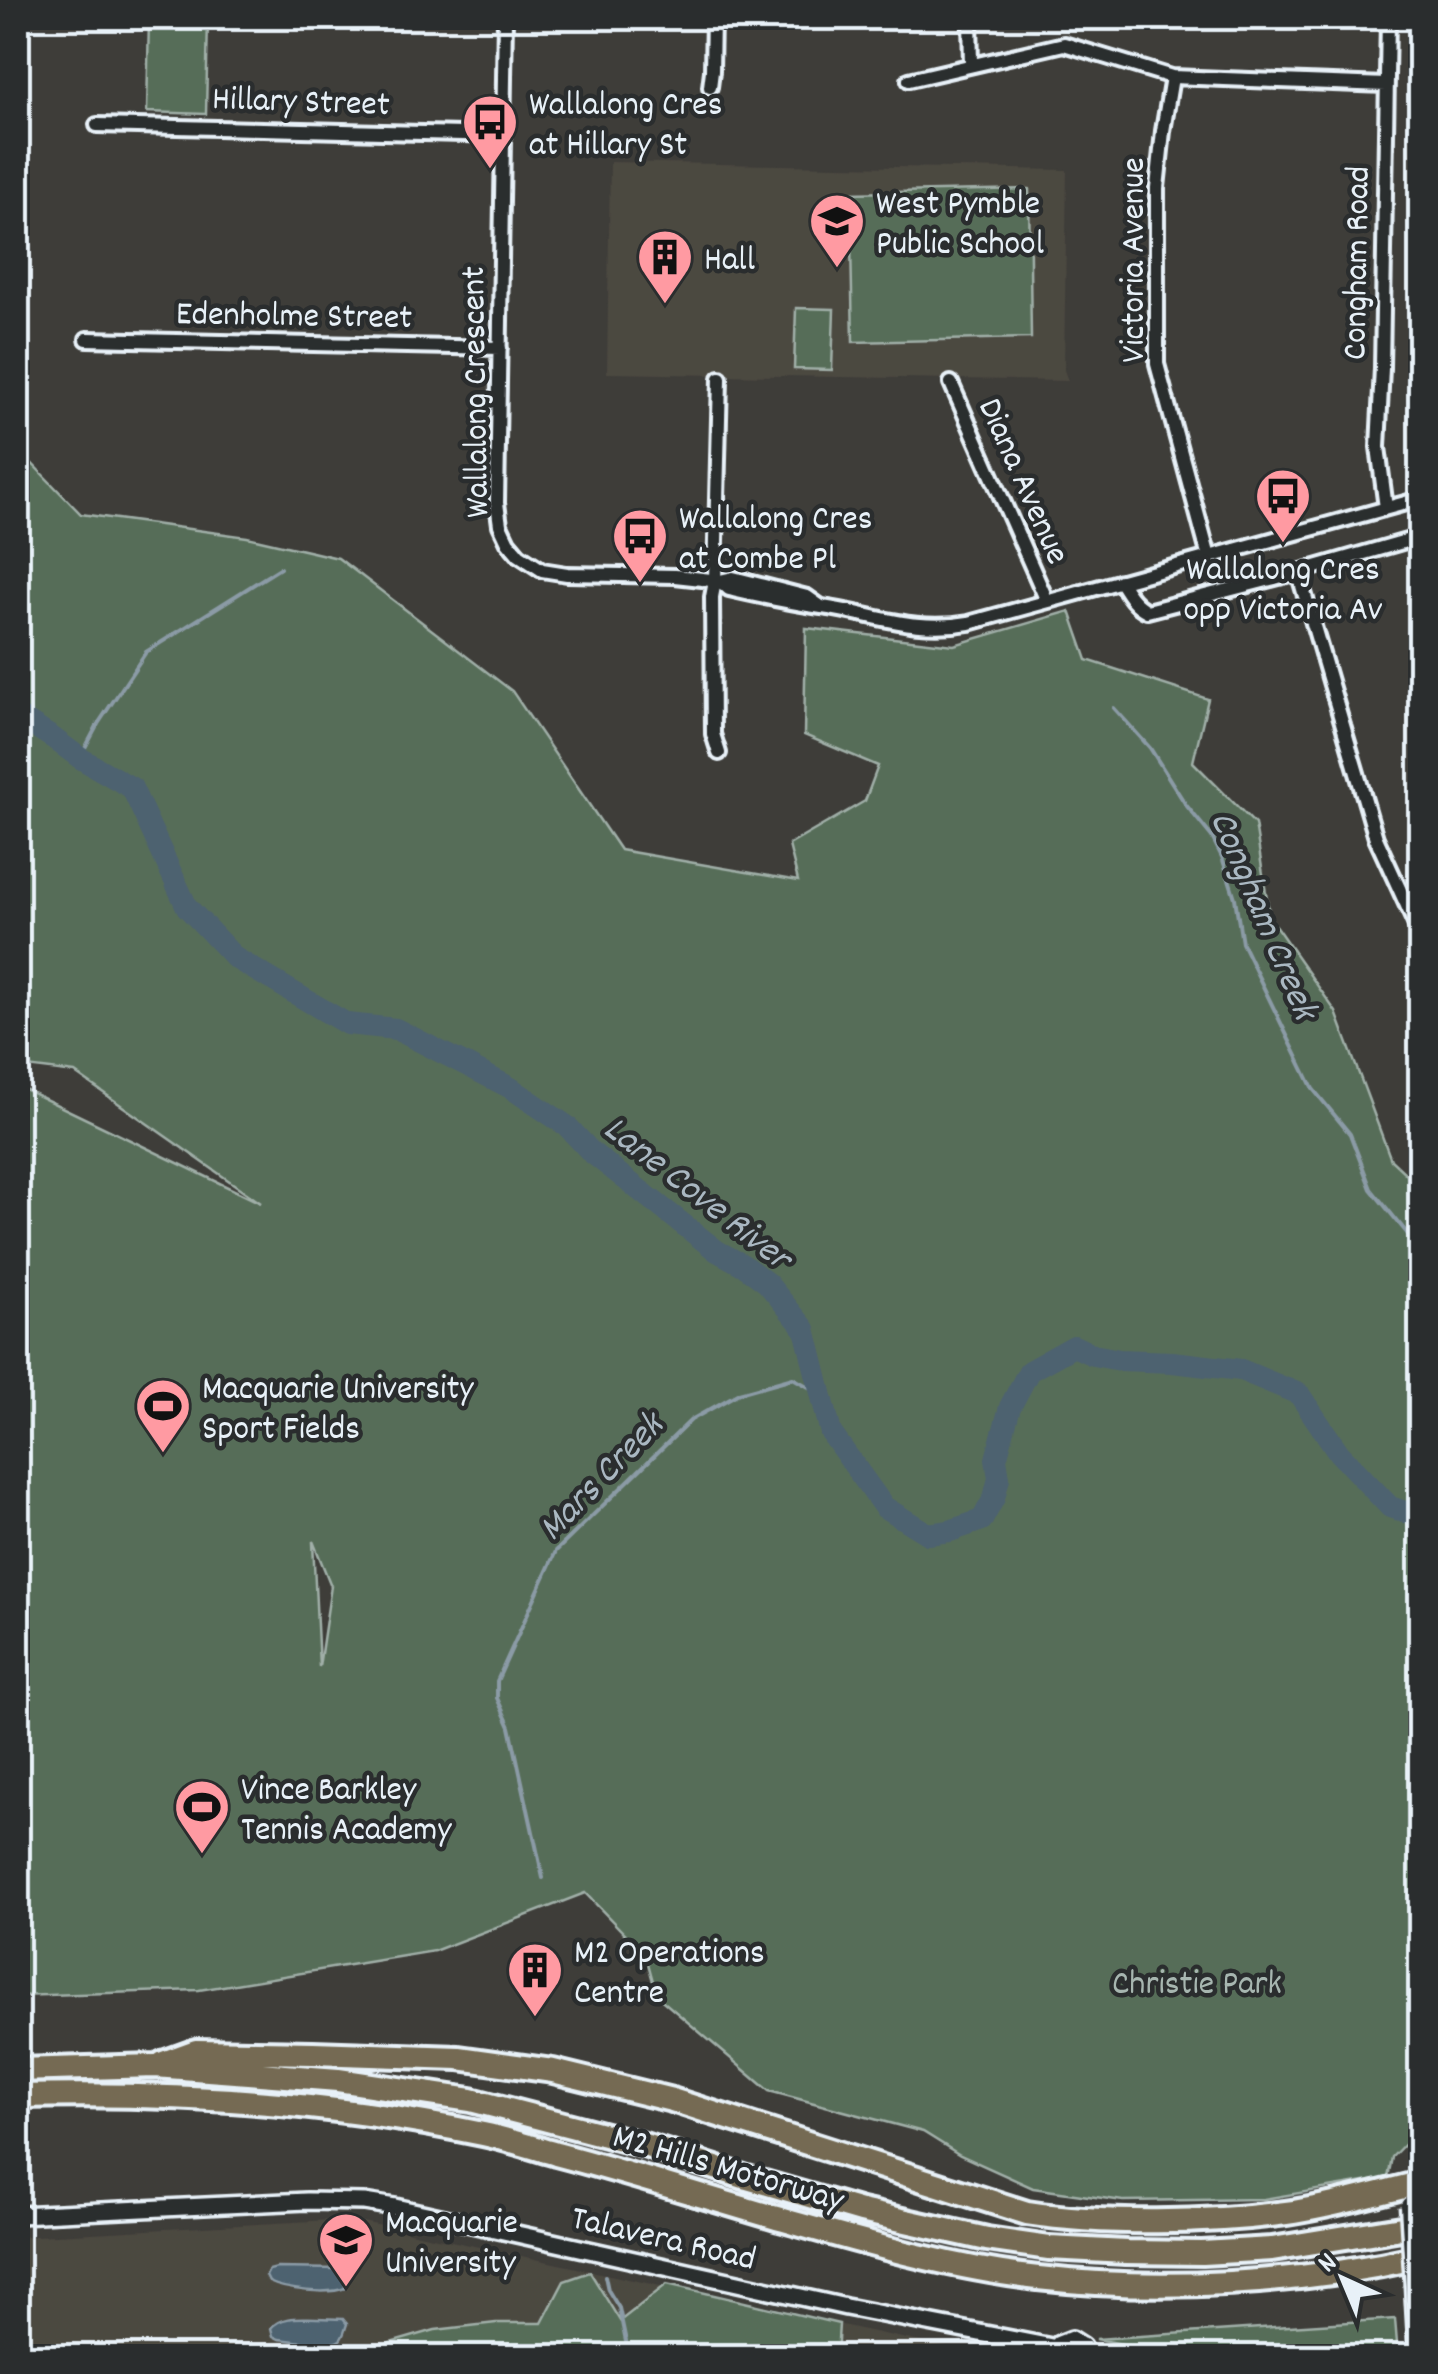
<svg xmlns="http://www.w3.org/2000/svg" width="1438" height="2374" font-family="Dekko,sans-serif">
	<style>
		.built { fill: #4c4841 }
		.green { fill: #576d59; stroke: #a0afa8; stroke-width: 2.5; fill-rule: evenodd }
		.water { fill: #4d6270; stroke: #8b9ba6; stroke-width: 2.5 }
		.lines { fill: none; stroke-linecap: round; stroke-linejoin: round }
		.stream { stroke: #8b9ba6; stroke-width: 4 }
		.river { stroke: #4d6270; stroke-width: 22 }
		.minor-casing { stroke: #e8f1f8; stroke-width: 20 }
		.tertiary-casing { stroke: #e8f1f8; stroke-width: 22 }
		.secondary-casing { stroke: #e8f1f8; stroke-width: 25 }
		.motorway-casing { stroke: #e8f1f8; stroke-width: 30 }
		.minor { stroke: #2a2d2e; stroke-width: 12 }
		.tertiary { stroke: #2a2d2e; stroke-width: 15 }
		.secondary { stroke: #2a2d2e; stroke-width: 18 }
		.motorway { stroke: #746b52; stroke-width: 22 }
		.secondary-bridge-casing { stroke: #e8f1f8; stroke-width: 25; stroke-linecap: butt }
		.secondary-bridge { stroke: #2a2d2e; stroke-width: 18 }
		.labels { text-anchor: middle; stroke-width: 9; stroke-linejoin: round; paint-order: stroke }
		.street-label { font-size: 35px; fill: #e8f1f8; stroke: #2a2d2e }
		.poi-label { font-size: 35px; fill: #e8f1f8; stroke: #2a2d2e; text-anchor: start }
		.park-label { font-size: 35px; fill: #a7b6b0; stroke: #2a2d2e }
		.water-label { font-size: 38px; font-style: italic; fill: #aab8c2; stroke: #2a2d2e }
	</style>
	<rect width="100%" height="100%" fill="#3e3d39"/>
	<filter id="ink" filterUnits="userSpaceOnUse"><feTurbulence type="fractalNoise" baseFrequency=".01" numOctaves="2"/><feDisplacementMap in="SourceGraphic" scale="20" xChannelSelector="R" yChannelSelector="G"/><feConvolveMatrix kernelMatrix="1 2 1 2 8 2 1 2 1" color-interpolation-filters="sRGB"/></filter>
	<g filter="url(#ink)">
		<path class="built" d="M610,162L1067,170L1064,370L1068,381L607,373Z
			M349,2219L986,2356H18V2237Z"/>
		<path class="green" d="M149,18H208L206,114L147,112Z
			M1029,189L1031,338L853,342L850,193Z
			M796,308L834,309L832,370L794,369Z
			M18,449L81,514L247,537L338,558L512,691L620,850L798,881L789,845L865,801L878,766L804,735L806,628L954,645L1070,611L1087,660L1208,699L1193,762L1255,824L1270,918L1336,1012L1391,1160L1420,1187V2134L1417,2131L1392,2157L1388,2178L1264,2199L1123,2201L1033,2188L960,2155L923,2132L769,2091L657,1996L646,1956L585,1893L434,1951L199,1990L18,1996V1086L261,1203L75,1073L18,1066ZM313,1541L331,1586L319,1667L313,1542Z
			M590,2272L620,2321L667,2284L839,2324L837,2356L809,2349L808,2356H382L390,2343L435,2330L496,2323H542L564,2281Z
			M1395,2319L1398,2356H1187L1096,2339Z"/>
		<path class="water" d="M277,2268L341,2269L346,2273L345,2288C328,2295 285,2290 269,2282L266,2276L269,2270Z
			M316,2318L343,2319L347,2324C345,2329 344,2336 340,2340C331,2348 292,2340 279,2339L273,2336L271,2328C281,2315 301,2318 316,2318Z"/>
		<g class="lines">
			<path class="stream" d="M1114,708L1150,748L1186,805L1212,837L1222,857L1235,898L1242,943L1313,1089L1350,1134L1371,1189L1420,1249
				M80,758L98,724L146,652L280,568
				M543,1878L510,1727L497,1698V1681L556,1551L691,1420L739,1393L793,1378L821,1394
				M605,2276L608,2290L619,2308L629,2356"/>
			<path class="river" d="M18,716L53,738L80,758L132,788L187,907L235,958L347,1024L396,1029L511,1088L567,1126L591,1152L717,1251L743,1265L767,1283L805,1329L831,1433L884,1507L928,1534L950,1531L982,1520L994,1498L999,1478L996,1459L1010,1407L1029,1371L1074,1346L1093,1355L1120,1360L1172,1362L1241,1370L1299,1394L1339,1453L1390,1507L1420,1517"/>
			<g class="minor-casing">
				<path id="minor" d="M505,18L497,503L500,525L508,542L519,555L542,570L567,574L675,576L720,581L733,578L807,597L821,607
					M970,18L971,65
					M1172,77L1163,131L1157,188V364L1209,557
					M909,80L1064,44L1172,77L1386,85
					M710,87L712,71L713,18
					M97,125L503,135
					M87,339L500,348
					M951,383L1047,601
					M1386,508L1378,447L1382,368L1388,18
					M1298,572L1376,838L1420,934
					M720,581L729,589C760,596 790,603 822,607C875,614 913,633 969,623L1420,499
					M1120,581C1128,594 1134,605 1147,611L1298,572L1420,537
					M719,753L713,734L712,597L715,581L720,378"/>
			</g>
			<g class="tertiary-casing">
				<path id="tertiary" d="M18,2215L307,2201L364,2202L395,2207L846,2307L1057,2348
					M1056,2356L1059,2344L1072,2339L1083,2346L1085,2356"/>
			</g>
			<g class="secondary-casing">
				<path id="secondary" d="M1415,2286L1419,2356"/>
			</g>
			<g class="motorway-casing">
				<path id="motorway" d="M163,2063L196,2051L313,2053L459,2058L553,2071L672,2100L1027,2213C1107,2225 1206,2223 1286,2213C1331,2207 1377,2193 1420,2183
					M18,2070L155,2066L338,2080L471,2100L644,2145L747,2178L861,2211L987,2239L1049,2248L1126,2252L1202,2253L1272,2249L1420,2225
					M18,2096C174,2092 330,2102 483,2134C507,2139 532,2147 556,2154C629,2173 701,2196 773,2217C859,2241 949,2268 1038,2278C1161,2292 1300,2284 1420,2257"/>
			</g>
			<use href="#minor" class="minor"/>
			<use href="#tertiary" class="tertiary"/>
			<use href="#secondary" class="secondary"/>
			<use href="#motorway" class="motorway"/>
			<g class="secondary-bridge-casing">
				<path id="secondary-bridge" d="M1410,2206L1415,2286"/>
			</g>
			<use href="#secondary-bridge" class="secondary-bridge"/>
		</g>
	</g>
	<defs>
		<g id="bus-pin" transform="scale(2.875)"><path d="M0 17L-7.5 6A9.5 9.5 0 1 1 7.5 6Z" fill="#ff9aa2" stroke="#2a2d2e"/><path d="M-5-6H5V4H4V6H2V4H-2V6H-4V4H-5ZM-3.5-4V0h7V-4ZM-3.5 1.2v1.5H-2V1.2ZM2 1.2v1.5H3.5V1.2Z" fill="#111"/></g>
		<g id="school-pin" transform="scale(2.875)"><path d="M0 17L-7.5 6A9.5 9.5 0 1 1 7.5 6Z" fill="#ff9aa2" stroke="#2a2d2e"/><path d="M0-5L7-2L0 1L-7-2ZM-4 1L0 2.5L4 1V4Q0 6-4 4Z" fill="#111"/></g>
		<g id="building-pin" transform="scale(2.875)"><path d="M0 17L-7.5 6A9.5 9.5 0 1 1 7.5 6Z" fill="#ff9aa2" stroke="#2a2d2e"/><path d="M-4-6H4V6H1V3H-1V6H-4ZM-2.5-4.3h1.7v1.8h-1.7ZM.8-4.3h1.7v1.8H.8ZM-2.5-1h1.7V.8h-1.7ZM.8-1h1.7V.8H.8Z" fill="#111"/></g>
		<g id="stadium-pin" transform="scale(2.875)"><path d="M0 17L-7.5 6A9.5 9.5 0 1 1 7.5 6Z" fill="#ff9aa2" stroke="#2a2d2e"/><path d="M0-5a6.5 5 0 1 0 0 10a6.5 5 0 1 0 0-10ZM-3.5-1.8h7v3.6h-7Z" fill="#111"/></g>
		<g id="university-pin" transform="scale(2.875)"><path d="M0 17L-7.5 6A9.5 9.5 0 1 1 7.5 6Z" fill="#ff9aa2" stroke="#2a2d2e"/><path d="M0-5L7-2L0 1L-7-2ZM-4 1L0 2.5L4 1V4Q0 6-4 4Z" fill="#111"/></g>
	</defs>
	<g fill-rule="evenodd">
		<use href="#bus-pin" x="490" y="122"/>
		<use href="#school-pin" x="837" y="221"/>
		<use href="#building-pin" x="665" y="257"/>
		<use href="#bus-pin" x="1283" y="496"/>
		<use href="#bus-pin" x="640" y="536"/>
		<use href="#stadium-pin" x="163" y="1406"/>
		<use href="#stadium-pin" x="202" y="1807"/>
		<use href="#building-pin" x="535" y="1970"/>
		<use href="#university-pin" x="346" y="2240"/>
	</g>
	<g class="labels">
		<g class="street-label">
			<text transform="translate(301 99) rotate(2)" y="12">Hillary Street</text>
			<text transform="translate(1131 260) rotate(-90)" y="12">Victoria Avenue</text>
			<text transform="translate(1354 263) rotate(-89)" y="12">Congham Road</text>
			<text transform="translate(294 313) rotate(1)" y="12">Edenholme Street</text>
			<text transform="translate(473 392) rotate(-91)" y="12">Wallalong Crescent</text>
			<text transform="translate(1026 480) rotate(66)" y="12">Diana Avenue</text>
			<text transform="translate(729 2166) rotate(16)" y="12">M2 Hills Motorway</text>
			<text transform="translate(664 2236) rotate(13)" y="12">Talavera Road</text>
		</g>
		<g class="poi-label">
			<text x="529" y="114">Wallalong Cres<tspan x="529" dy="40">at Hillary St</tspan></text>
			<text x="876" y="213">West Pymble<tspan x="876" dy="40">Public School</tspan></text>
			<text x="704" y="269">Hall</text>
			<text x="679" y="528">Wallalong Cres<tspan x="679" dy="40">at Combe Pl</tspan></text>
			<text x="1283" y="579" text-anchor="middle">Wallalong Cres<tspan x="1283" dy="40">opp Victoria Av</tspan></text>
			<text x="202" y="1398">Macquarie University<tspan x="202" dy="40">Sport Fields</tspan></text>
			<text x="241" y="1799">Vince Barkley<tspan x="241" dy="40">Tennis Academy</tspan></text>
			<text x="574" y="1962">M2 Operations<tspan x="574" dy="40">Centre</tspan></text>
			<text x="385" y="2232">Macquarie<tspan x="385" dy="40">University</tspan></text>
		</g>
		<g class="park-label">
			<text x="1197" y="1993">Christie Park</text>
		</g>
		<g class="water-label">
			<text transform="translate(1266 914) rotate(67)" y="13">Congham Creek</text>
			<text transform="translate(699 1191) rotate(38)" y="13">Lane Cove River</text>
			<text transform="translate(599 1475) rotate(-46)" y="13">Mars Creek</text>
		</g>
	</g>
	<rect width="1438" height="2374" fill="none" stroke="#2a2d2e" stroke-width="60"/>
	<rect x="30" y="30" width="1378" height="2314" fill="none" stroke="#e8f1f8" stroke-width="4" filter="url(#ink)"/>
	<g transform="translate(1343 2279) rotate(316)" stroke="#2a2d2e" stroke-width="8" paint-order="stroke">
	<path d="M0-8L18 38L0 25L-18 38Z" fill="#e8f1f8"/>
	<text y="-15" font-size="28" font-weight="bold" text-anchor="middle" fill="#e8f1f8">N</text>
	</g>
</svg>
